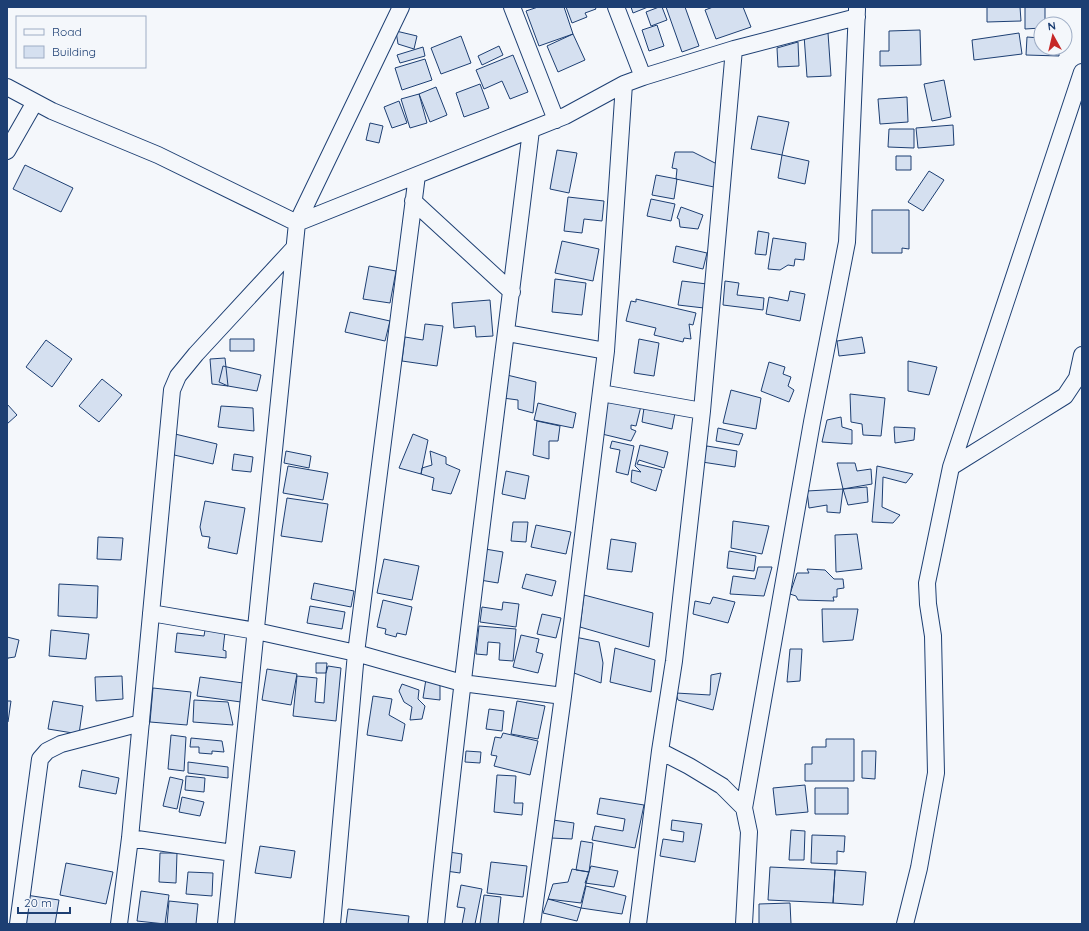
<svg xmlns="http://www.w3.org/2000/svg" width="1089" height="931" font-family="Quicksand,sans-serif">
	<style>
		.building { fill: #d5e0f0; stroke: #1d3f73 }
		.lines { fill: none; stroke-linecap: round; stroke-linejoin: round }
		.minor-casing { stroke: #1d3f73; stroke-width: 18 }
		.minor { stroke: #f4f7fb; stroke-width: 16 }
	</style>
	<rect width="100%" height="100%" fill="#f4f7fb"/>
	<path class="building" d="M538,7H564L573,34L539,46L526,11Z
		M566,7H595L596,9L585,13L587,17L572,23Z
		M631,7H648L633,13Z
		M659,7H662L667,20L651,26L646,12Z
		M666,7H685L699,46L682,52Z
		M713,7H743L751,27L716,39L705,10Z
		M987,7H1020L1021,21L987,22Z
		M1025,7H1048H1045V24H1041V28L1025,29Z
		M657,25L664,46L649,51L642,30Z
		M920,30L921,65L880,66V51H889V31Z
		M396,31L417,36L414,49L398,44Z
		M828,33L831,76L807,77L804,35Z
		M1019,33L1022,54L974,60L972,40Z
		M573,34L585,60L558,72L547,46Z
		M461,36L471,63L441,74L431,48Z
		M1027,37L1041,38V48H1059V56L1026,55Z
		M798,42L799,66L778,67L777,48Z
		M499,46L503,55L482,65L478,56Z
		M423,47L425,56L400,63L397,55Z
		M513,55L528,92L510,99L502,81L484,89L476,70Z
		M425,59L432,80L402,90L395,68Z
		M944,80L951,117L932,121L924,84Z
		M480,84L489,108L464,117L456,93Z
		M436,87L447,115L430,122L419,94Z
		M419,94L427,123L410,128L401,99Z
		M907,97L908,122L880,124L878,99Z
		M399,101L407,123L392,128L384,107Z
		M758,116L789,122L782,155L751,149Z
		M370,123L383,126L379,143L366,140Z
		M953,125L954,145L918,148L916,128Z
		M889,129H914V148L888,147Z
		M557,150L577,153L569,193L550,189Z
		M675,152H693L717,164L714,187L676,179L677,169L672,168Z
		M782,155L809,161L805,184L778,178Z
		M896,156H911V170H896Z
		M25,165L73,188L61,212L13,189Z
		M929,171L944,180L923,211L908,202Z
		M656,175L677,179L674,199L652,195Z
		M568,197L604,201L602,221L584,219L582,233L564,231Z
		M651,199L675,204L671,221L647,216Z
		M681,207L703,215L698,229L680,227L679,219L677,218Z
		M872,210H909V249L902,248V253H872Z
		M758,231L769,233L766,255L755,254Z
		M773,238L806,243L804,260L795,259L794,266L788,265L780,270L768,269Z
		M562,241L599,249L593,281L555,273Z
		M676,246L707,253L703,269L673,262Z
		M369,266L396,271L390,303L363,299Z
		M555,279L586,283L582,315L552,312Z
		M682,281L707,284L704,308L678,305Z
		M725,281L739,283L737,295L764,298L763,310L723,305Z
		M790,291L805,294L800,321L766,314L769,297L788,301Z
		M636,299L696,313L693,325L689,324L691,339L684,338L683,342L654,335L656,328L626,321L631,301L636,302Z
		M490,300L493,336L476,337L475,326L454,328L452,303Z
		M350,312L390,321L385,341L345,332Z
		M425,324L443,326L437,366L402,361L405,337L423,340Z
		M862,337L865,353L839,356L837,341Z
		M230,339H254V351H230Z
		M639,339L659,343L654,376L634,373Z
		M46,340L72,359L52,387L26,367Z
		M225,358L228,386L212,384L210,359Z
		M908,361L937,367L929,395L908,391Z
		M769,362L785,367L783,374L791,377L788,386L794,390L789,402L761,391Z
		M223,366L261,375L257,391L228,386L219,382Z
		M507,375L536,382L533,413L518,409V400L503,398Z
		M102,379L122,395L99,422L79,406Z
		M731,390L761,398L756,429L723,423Z
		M850,394L885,398L881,436L863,435L862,424L851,422Z
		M606,400L641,406L636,426L631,425V429L636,431L631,441L602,434Z
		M538,403L576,413L573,428L534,420Z
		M7,404L17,415L7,424Z
		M221,406L253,408L254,431L218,427Z
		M644,408L675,413L672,429L642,422Z
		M841,417L842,427L852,430V444L822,442L827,420Z
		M537,421L560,426L558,441H549V459L533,455Z
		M894,427L915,428L914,440L895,443Z
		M718,428L743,434L739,445L716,441Z
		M175,434L217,444L213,464L170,454Z
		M413,434L428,440L421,474L399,468Z
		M612,441L634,446L628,475L616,472L620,450L610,448Z
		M640,445L668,452L664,468L639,460L637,464L662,470L656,491L631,482L632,470L641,472L635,466Z
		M707,446L737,451L735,467L702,462Z
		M286,451L311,456L309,468L284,463Z
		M430,451L446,457V464L460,470L451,494L432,490L434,478L421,474L422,468L432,465Z
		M234,454L253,457L251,472L232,470Z
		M837,463H855L857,471L871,469L872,484L843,489Z
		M288,466L328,473L323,500L283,493Z
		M877,466L913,474L906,483L883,477L882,507L900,515L893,523L872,522Z
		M506,471L529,476L525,499L502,494Z
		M867,487L868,502L848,505L843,489Z
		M843,489L840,513L827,512V505L809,508L807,491Z
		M287,498L328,504L322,542L281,536Z
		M205,501L245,508L237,554L208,548L210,537L202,536L200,527Z
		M733,521L769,526L762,554L731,548Z
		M513,522H528L526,542L511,541Z
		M536,525L571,532L566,554L531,547Z
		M857,534L862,569L836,572L835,535Z
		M98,537L123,538L121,560L97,559Z
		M611,539L636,543L632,572L607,569Z
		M485,549L503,552L498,583L480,580Z
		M729,551L756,556L754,571L727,568Z
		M384,559L419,566L412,600L377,593Z
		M758,567H772L764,596L730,594L733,576L755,579Z
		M807,569L825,570L834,579H843L844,588L837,589V597H833L834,601L798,600L796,596L790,594L797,573H809Z
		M526,574L556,581L552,596L522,588Z
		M314,583L354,591L351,607L311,599Z
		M59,584L98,586L97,618L58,616Z
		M584,595L653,613L649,647L580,627Z
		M713,597L735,602L728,623L693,614L695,601L710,604Z
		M383,600L412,607L406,635L397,633L396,637L385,634L386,629L377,627Z
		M503,602L519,604L516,627L480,622L482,607L502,610Z
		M310,606L345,612L342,629L307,623Z
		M822,609H858L853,640L823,642Z
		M542,614L561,618L556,638L537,634Z
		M479,626L516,629L513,661L499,660L500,643L488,642L487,655L476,654Z
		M51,630L89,634L86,659L49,656Z
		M205,630L225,632L223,650L226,651V658L175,652L177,633L204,636Z
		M521,635L539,639L536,652L543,654L538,673L513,667Z
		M7,637L19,640L15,657L8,658L7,661Z
		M575,637L599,642L603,663L601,683L574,673Z
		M615,648L655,660L651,692L610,682Z
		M790,649H802L800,681L787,682Z
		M316,663H327L326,673H316Z
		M328,666L341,668L336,721L293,716L297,676L317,678L315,702L324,703L326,673Z
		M267,669L297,674L291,705L262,700Z
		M721,673L713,710L678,700L676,693L710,695L711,675Z
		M122,676L123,699L96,701L95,677Z
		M200,677L243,683L241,702L197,696Z
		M426,679L440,684V700L423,698Z
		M402,684L419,690L418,699L425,706L422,719L410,720L412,707L404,702L399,691Z
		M153,688L191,692L187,725L150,722Z
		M373,696L392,699L389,715L405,724L402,741L367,735Z
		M194,700L228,702L233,725L193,722Z
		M7,701H11L8,722H7Z
		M53,701L83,706L79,734L48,729Z
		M517,701L545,706L538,739L511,734Z
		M489,709L504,711L502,731L486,729Z
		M503,733L538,741L530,775L494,766L497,756L491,755L495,737L501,738Z
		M171,735L186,737L184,771L168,769Z
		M191,738L222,741L224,752L212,751V754L199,753V747H190Z
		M826,739H854V781H805V764H812V747H826Z
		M466,751L481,752L480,763L465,762Z
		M862,751H876L875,779L862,778Z
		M188,762L228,767V778L188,773Z
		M82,770L119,778L116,794L79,787Z
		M497,775L516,776L514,803H523L522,815L494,812Z
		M186,776L205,778L204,792L185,790Z
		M170,777L183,780L177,809L163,806Z
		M805,785L808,812L776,815L773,788Z
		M815,788H848V814H815Z
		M182,797L204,802L200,816L179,812Z
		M600,798L644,805L635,848L592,840L595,826L623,831L625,819L597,814Z
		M553,820L574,823L572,839L551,838Z
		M672,820L702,824L695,862L660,856L663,839L683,842L684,832L671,830Z
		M791,830L805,831L804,860H789Z
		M812,835L845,836L844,852L837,851V864L811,863Z
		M581,841L593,843L589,872L576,870Z
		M260,846L295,851L291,878L255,873Z
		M449,852L462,854L460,873L446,871Z
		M160,853H177L176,883L159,882Z
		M491,862L527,866L523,897L487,893Z
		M66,863L113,872L106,904L60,895Z
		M591,866L618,871L614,887L585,883Z
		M770,867L835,870L833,903L768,900Z
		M572,869L589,872L581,903L548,899L553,884L568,882Z
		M835,870L866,872L863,905L833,903Z
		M188,872L213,873L212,896L186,894Z
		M461,885L482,889L475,924H462L465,908L457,907Z
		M586,886L626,896L622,914L581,908Z
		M141,891L169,895L165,924L137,921Z
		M26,895L59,900L55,924H21Z
		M484,895L501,897L498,924H480Z
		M548,899L581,908L577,921L543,913Z
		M169,901L198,904L196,924H167Z
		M790,903L791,924H759V904Z
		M348,909L409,916L408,924H346Z"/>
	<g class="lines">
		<g class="minor-casing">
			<path id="minor" d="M512,7L556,120
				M616,7L643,77
				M7,87L52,111L158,155L297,223L565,116L624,84L643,77L734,49L857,17
				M7,151L35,102
				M413,201L512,292
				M507,333L606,351
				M601,393L702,411
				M951,467L1065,396L1077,378L1082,355
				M151,613L256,631L356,653L462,683L563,696
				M660,751L689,766L722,786L744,808L749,832L744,924
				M744,808L812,422L847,242L857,9
				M130,838L233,853
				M18,924L40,759L47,751L61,744L141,723
				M119,924L130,838L172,390L178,376L196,354L294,248
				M226,924L297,223L401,7
				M332,924L356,653L417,175
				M436,924C463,659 499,394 531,130
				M532,924L563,696L606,351L624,84
				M638,924L660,751L674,661L702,411L734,49
				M905,924L919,868L936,773L933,636L928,604L927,583L951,467L1082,72"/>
		</g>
		<use href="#minor" class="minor"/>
	</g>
	<rect width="1089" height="931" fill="none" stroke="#1d3f73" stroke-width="16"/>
	<rect x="16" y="16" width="130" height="52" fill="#f4f7fb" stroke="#9eadc5"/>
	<rect x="24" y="29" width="20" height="6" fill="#f4f7fb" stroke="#9eadc5"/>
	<text x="52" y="36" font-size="12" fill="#1d3f73">Road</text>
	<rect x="24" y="46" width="20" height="12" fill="#d5e0f0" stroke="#9eadc5"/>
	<text x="52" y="56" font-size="12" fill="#1d3f73">Building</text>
	<g transform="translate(1053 36) rotate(352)"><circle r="19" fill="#f4f7fb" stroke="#9eadc5"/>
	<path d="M0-3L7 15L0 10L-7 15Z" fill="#c62828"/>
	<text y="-6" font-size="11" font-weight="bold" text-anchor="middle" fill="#1d3f73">N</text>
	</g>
	<path d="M18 907v6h52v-6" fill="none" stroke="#1d3f73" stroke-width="2"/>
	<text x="24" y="907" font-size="12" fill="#1d3f73" stroke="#f4f7fb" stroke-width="3" paint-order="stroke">20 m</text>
</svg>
